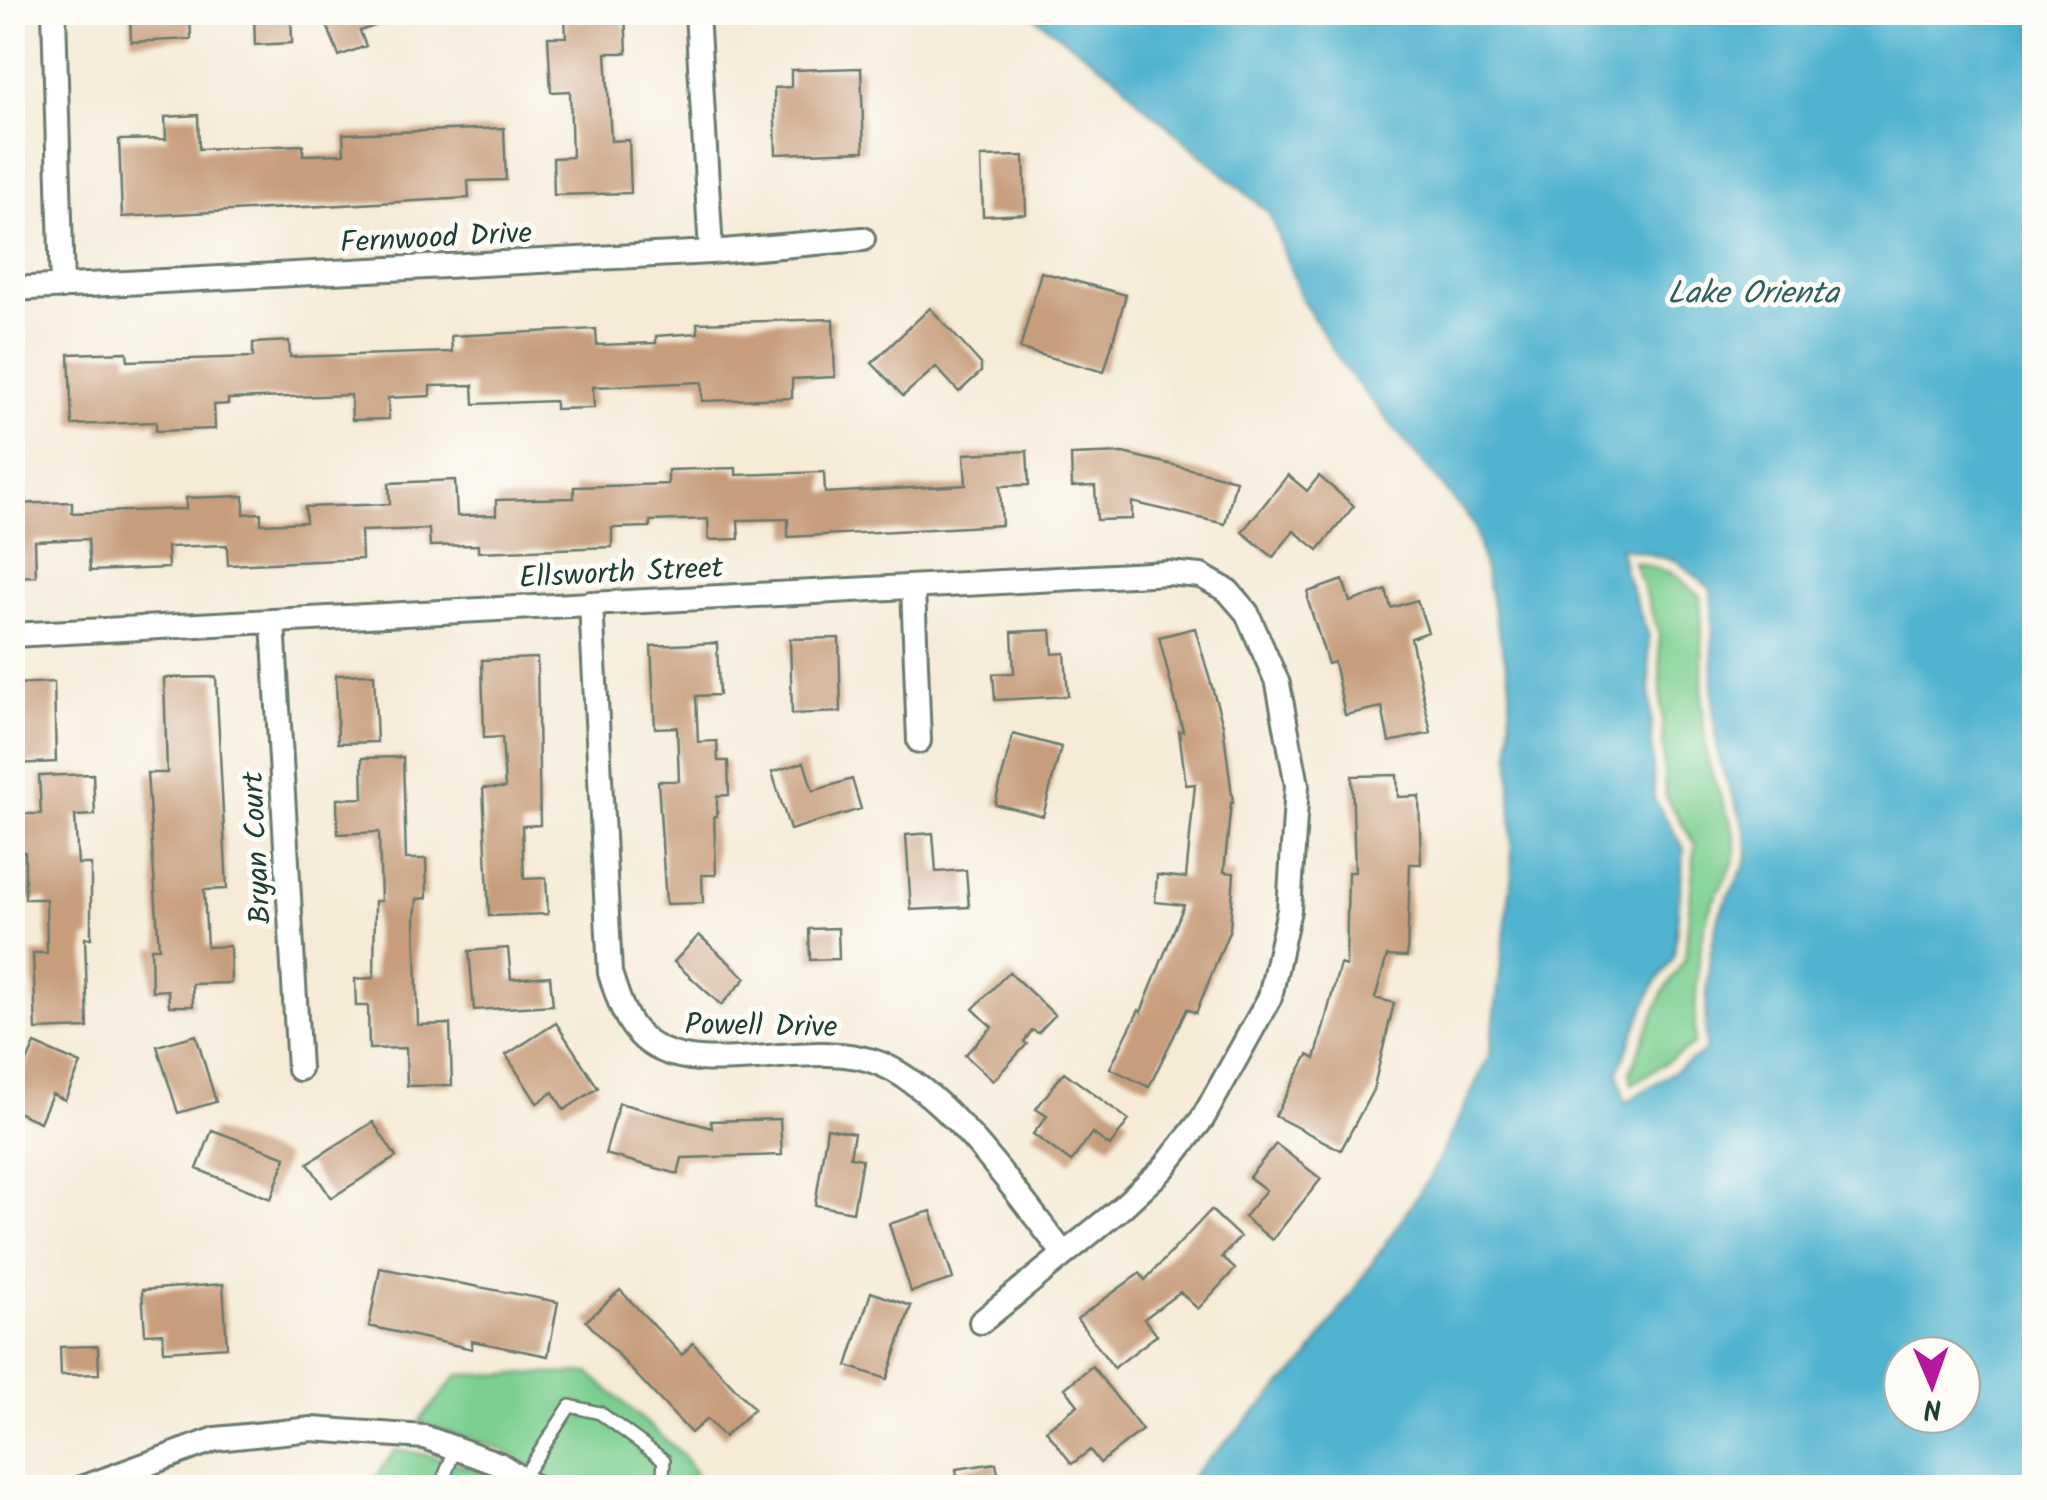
<svg xmlns="http://www.w3.org/2000/svg" width="2047" height="1500" font-family="Kalam,sans-serif">
	<style>
		.green { fill: #7bcf91; stroke: #4d8662; stroke-width: 2.5 }
		.water { fill: #50b2cf; stroke: #387882; stroke-width: 2.5; fill-rule: evenodd }
		.building { fill: #c79d7c }
		.lines { fill: none; stroke-linecap: round; stroke-linejoin: round }
		.service-casing { stroke: #6a7a6d; stroke-width: 16 }
		.minor-casing { stroke: #6a7a6d; stroke-width: 28 }
		.service { stroke: #fff; stroke-width: 11 }
		.minor { stroke: #fff; stroke-width: 22 }
		.labels { text-anchor: middle; stroke-width: 10; stroke-linejoin: round; paint-order: stroke }
		.street-label { font-size: 30px; fill: #1f3d34; stroke: #fdfcf7 }
		.water-label { font-size: 32px; font-style: italic; fill: #2e6062; stroke: #fdfcf7 }
	</style>
	<rect width="100%" height="100%" fill="#fdfcf7"/>
	<filter id="ink" filterUnits="userSpaceOnUse"><feTurbulence type="fractalNoise" baseFrequency=".01" numOctaves="2"/><feDisplacementMap in="SourceGraphic" scale="20" xChannelSelector="R" yChannelSelector="G"/><feConvolveMatrix kernelMatrix="1 2 1 2 8 2 1 2 1" color-interpolation-filters="sRGB"/></filter>
	<filter id="wash" filterUnits="userSpaceOnUse"><feTurbulence type="fractalNoise" baseFrequency=".0048" numOctaves="4" result="noise"/><feDisplacementMap in="SourceGraphic" scale="40" xChannelSelector="R" yChannelSelector="G"/><feGaussianBlur stdDeviation="2.25" result="paint"/><feColorMatrix in="noise" values="0 0 0 0 0 0 0 0 0 0 0 0 0 0 0 0 0 1.4 0 .05"/><feComposite in="paint" operator="in"/></filter>
	<g filter="url(#wash)">
		<rect width="100%" height="100%" fill="#f5ebd7"/>
		<path class="green" d="M1634,562L1672,573L1700,596C1705,650 1699,703 1707,756C1711,783 1738,826 1736,851C1734,870 1713,896 1708,914C1696,956 1696,1000 1694,1044L1632,1084L1630,1073L1646,1033L1663,993L1685,959L1695,845L1665,795L1659,633Z
			M589,1373L683,1455L703,1487H563L505,1451L419,1422L458,1375Z
			M395,1450C433,1453 476,1467 509,1487L368,1488Z"/>
		<path class="water" d="M1029,13H2034V1487H1181L1306,1361L1430,1177L1490,1054L1512,873L1510,681L1474,524L1345,369L1302,300L1269,213L1142,104L1118,78ZM1620,547L1677,561L1711,589C1716,645 1708,702 1719,757C1724,786 1749,821 1748,852C1747,868 1726,897 1720,914C1705,957 1707,1006 1705,1051L1625,1103L1618,1071L1653,987L1674,957L1684,848L1654,799L1648,634L1625,573ZM1902,1355H1962V1415H1902Z"/>
		<g id="blocks">
			<path class="building" d="M130,12H190L191,39L131,42Z
				M254,12H291L292,43L255,45Z
				M322,12H405V15L360,31L366,46L339,56Z
				M625,14L627,53H606L611,141L629,140L631,193L554,195L553,158L572,157L570,91L551,92L548,37H566L565,17Z
				M861,68L864,151L776,154L774,88L791,87V70Z
				M198,115L199,149L303,145V155L344,154L343,134L504,128L506,180L468,181L469,198L122,217L119,140L166,139L165,117Z
				M1024,156L1026,214L983,216L981,157Z
				M1041,272L1126,295L1104,372L1020,349Z
				M930,308L981,364V372L959,392L936,367L903,396L872,363Z
				M833,319L835,377L792,379V398L702,401V382L593,387L594,408L555,409V401L474,404L473,385L430,386V396L388,398L389,419L352,420L351,395L228,399V404L214,405L215,429L156,431V422L72,425L69,354L127,352L128,361L253,357V343L289,341L290,357L452,352L451,336L596,329L597,345L656,343V336L698,333L697,323Z
				M1027,451L1029,485L1000,486L1002,525L788,537V519L738,520L739,539L709,540L708,519L650,521V527L612,528V547L478,552V545L430,546L429,529L361,531L362,559L228,565L227,545L167,547L168,568L90,571L88,539L35,541L36,576L12,577V504L72,502V513L186,509V498L244,496V514L261,513V524L306,522L305,507L390,504L389,483L455,480L457,516L496,515V500L574,498V487L668,484V470L736,468V475L824,472L825,493L966,485L964,454Z
				M1123,453L1236,480L1225,524L1132,502V519L1097,520L1095,486L1072,487L1071,455Z
				M1288,475L1307,491L1319,476L1354,506L1318,550L1294,531L1273,557L1242,532Z
				M1343,580L1350,602L1386,590L1391,608L1417,600L1428,632L1411,638L1431,733L1389,742L1382,707L1345,715L1334,662L1328,664L1308,601V592Z
				M1195,628L1223,725L1233,803H1231L1224,872L1234,873L1230,929L1196,1013L1187,1009L1149,1087L1110,1068L1139,1010L1141,1012L1184,905L1155,902L1157,875L1186,878L1195,784L1186,785L1179,731H1183L1159,637Z
				M1051,630L1053,654L1065,653L1068,696L995,700L993,674L1014,673L1012,632Z
				M839,638L841,712L792,714L790,639Z
				M717,643L719,695L696,696L698,742L717,741L718,761H728L729,795L717,796V816H714L716,875H702L703,903L666,904L658,781H679L677,727L655,728L651,646Z
				M537,658L540,825L522,826L524,879L546,878L548,914L489,916L483,788H505L502,737L484,738L482,660Z
				M374,674L377,742L338,743L336,675Z
				M216,677L227,889L204,890L207,947L230,946L231,983L192,984L193,1006H169L168,990L152,991L151,948H159L147,773H167L164,678Z
				M54,682L56,762L16,764L14,684Z
				M1013,734L1061,747L1043,816L995,804Z
				M403,757L406,859H426L427,898L417,899L415,917L418,1025L450,1024L452,1085L407,1086L406,1048L369,1049L368,1006H356L355,979L374,978L375,901H381L379,832L338,834L337,799L363,798L362,758Z
				M804,762L813,791L852,779L861,809L790,830L772,772Z
				M93,774L95,815L75,816L78,864H91V938H85L88,1028L36,1030L33,953H47L46,899H25V852H21L19,814H41L39,776Z
				M1397,775L1398,797L1419,796L1421,864H1410L1407,957L1387,956L1375,998L1394,1003L1373,1090L1341,1150L1275,1116L1308,1055L1315,1059L1340,964L1346,966L1348,872H1355L1352,776Z
				M933,833L936,872L966,870L969,907L911,910L906,835Z
				M838,928L839,959L810,960L809,929Z
				M699,935L746,978L721,1005L674,962Z
				M508,948L511,979L550,976L553,1005L474,1010L469,951Z
				M1009,972L1055,1015L1038,1033L1032,1030L1024,1042L1027,1044L993,1081L965,1055L992,1027L973,1009Z
				M556,1023L598,1088L564,1110L553,1092L537,1103L506,1055Z
				M196,1035L216,1102L178,1113L157,1046Z
				M35,1044L81,1064L65,1100L52,1094L40,1122L12,1110V1095Z
				M1064,1072L1129,1120L1110,1146L1092,1133L1071,1162L1033,1134L1047,1116L1036,1109Z
				M619,1103L712,1128L711,1121L780,1119L782,1155L682,1158L678,1174L605,1154Z
				M373,1122L396,1157L331,1198L308,1163Z
				M827,1128L854,1133L850,1157L862,1159L853,1212L815,1205Z
				M212,1130L286,1157L271,1199L197,1169Z
				M1276,1144L1321,1179L1272,1240L1244,1217L1266,1190L1249,1177Z
				M1211,1210L1240,1237L1222,1257L1235,1269L1198,1309L1180,1292L1144,1319L1157,1335L1114,1368L1077,1319L1140,1273L1145,1280Z
				M931,1211L953,1279L911,1292L889,1224Z
				M380,1268L558,1302L548,1356L472,1341V1349L369,1326Z
				M223,1284L227,1347L164,1351L163,1333L145,1334L142,1290Z
				M620,1290L682,1355L693,1343L754,1409L724,1437L707,1419L691,1433L586,1321Z
				M871,1292L911,1306L887,1379L847,1366Z
				M98,1346L99,1374L61,1375L60,1347Z
				M1092,1366L1142,1430L1100,1463L1090,1450L1072,1464L1046,1430L1078,1405L1065,1388Z
				M996,1463L1001,1488H959L956,1469Z"/>
		</g>
	</g>
	<g filter="url(#ink)">
		<use href="#blocks" fill-opacity="0" stroke="#6a7a6d" stroke-width="2.5"/>
		<g class="lines">
			<g class="service-casing">
				<path id="service" d="M522,1479L570,1406L600,1413L664,1460L662,1488
					M440,1488L455,1449"/>
			</g>
			<g class="minor-casing">
				<path id="minor" d="M54,12L62,287
					M697,12L711,252
					M12,289L711,252L863,239
					M913,587L919,741
					M591,603L610,973C617,995 625,1023 644,1039C699,1086 810,1034 881,1064C951,1094 1017,1195 1064,1254
					M273,622L299,1069
					M12,635L1168,573L1201,576L1228,591L1247,613L1278,684L1297,785L1289,910L1270,997L1203,1118L1163,1169L1121,1208L981,1322
					M82,1488L216,1439L312,1429L424,1437L499,1464L536,1488"/>
			</g>
			<use href="#service" class="service"/>
			<use href="#minor" class="minor"/>
		</g>
	</g>
	<g class="labels">
		<g class="street-label">
			<text transform="translate(436 237) rotate(-3)" y="10">Fernwood Drive</text>
			<text transform="translate(621 572) rotate(-3)" y="10">Ellsworth Street</text>
			<text transform="translate(256 848) rotate(-93)" y="10">Bryan Court</text>
			<text transform="translate(761 1025) rotate(1)" y="10">Powell Drive</text>
		</g>
		<g class="water-label">
			<text x="1753" y="303">Lake Orienta</text>
		</g>
	</g>
	<rect width="2047" height="1500" fill="none" stroke="#fdfcf7" stroke-width="50"/>
	<g transform="translate(1932 1385) rotate(178)"><circle r="48" fill="#fdfcf7" stroke="#a4b0a9" stroke-width="2.5"/>
	<path d="M0-8L18 38L0 25L-18 38Z" fill="#b5179e"/>
	<text y="-15" font-size="28" font-weight="bold" text-anchor="middle" fill="#1f3d34">N</text>
	</g>
</svg>
